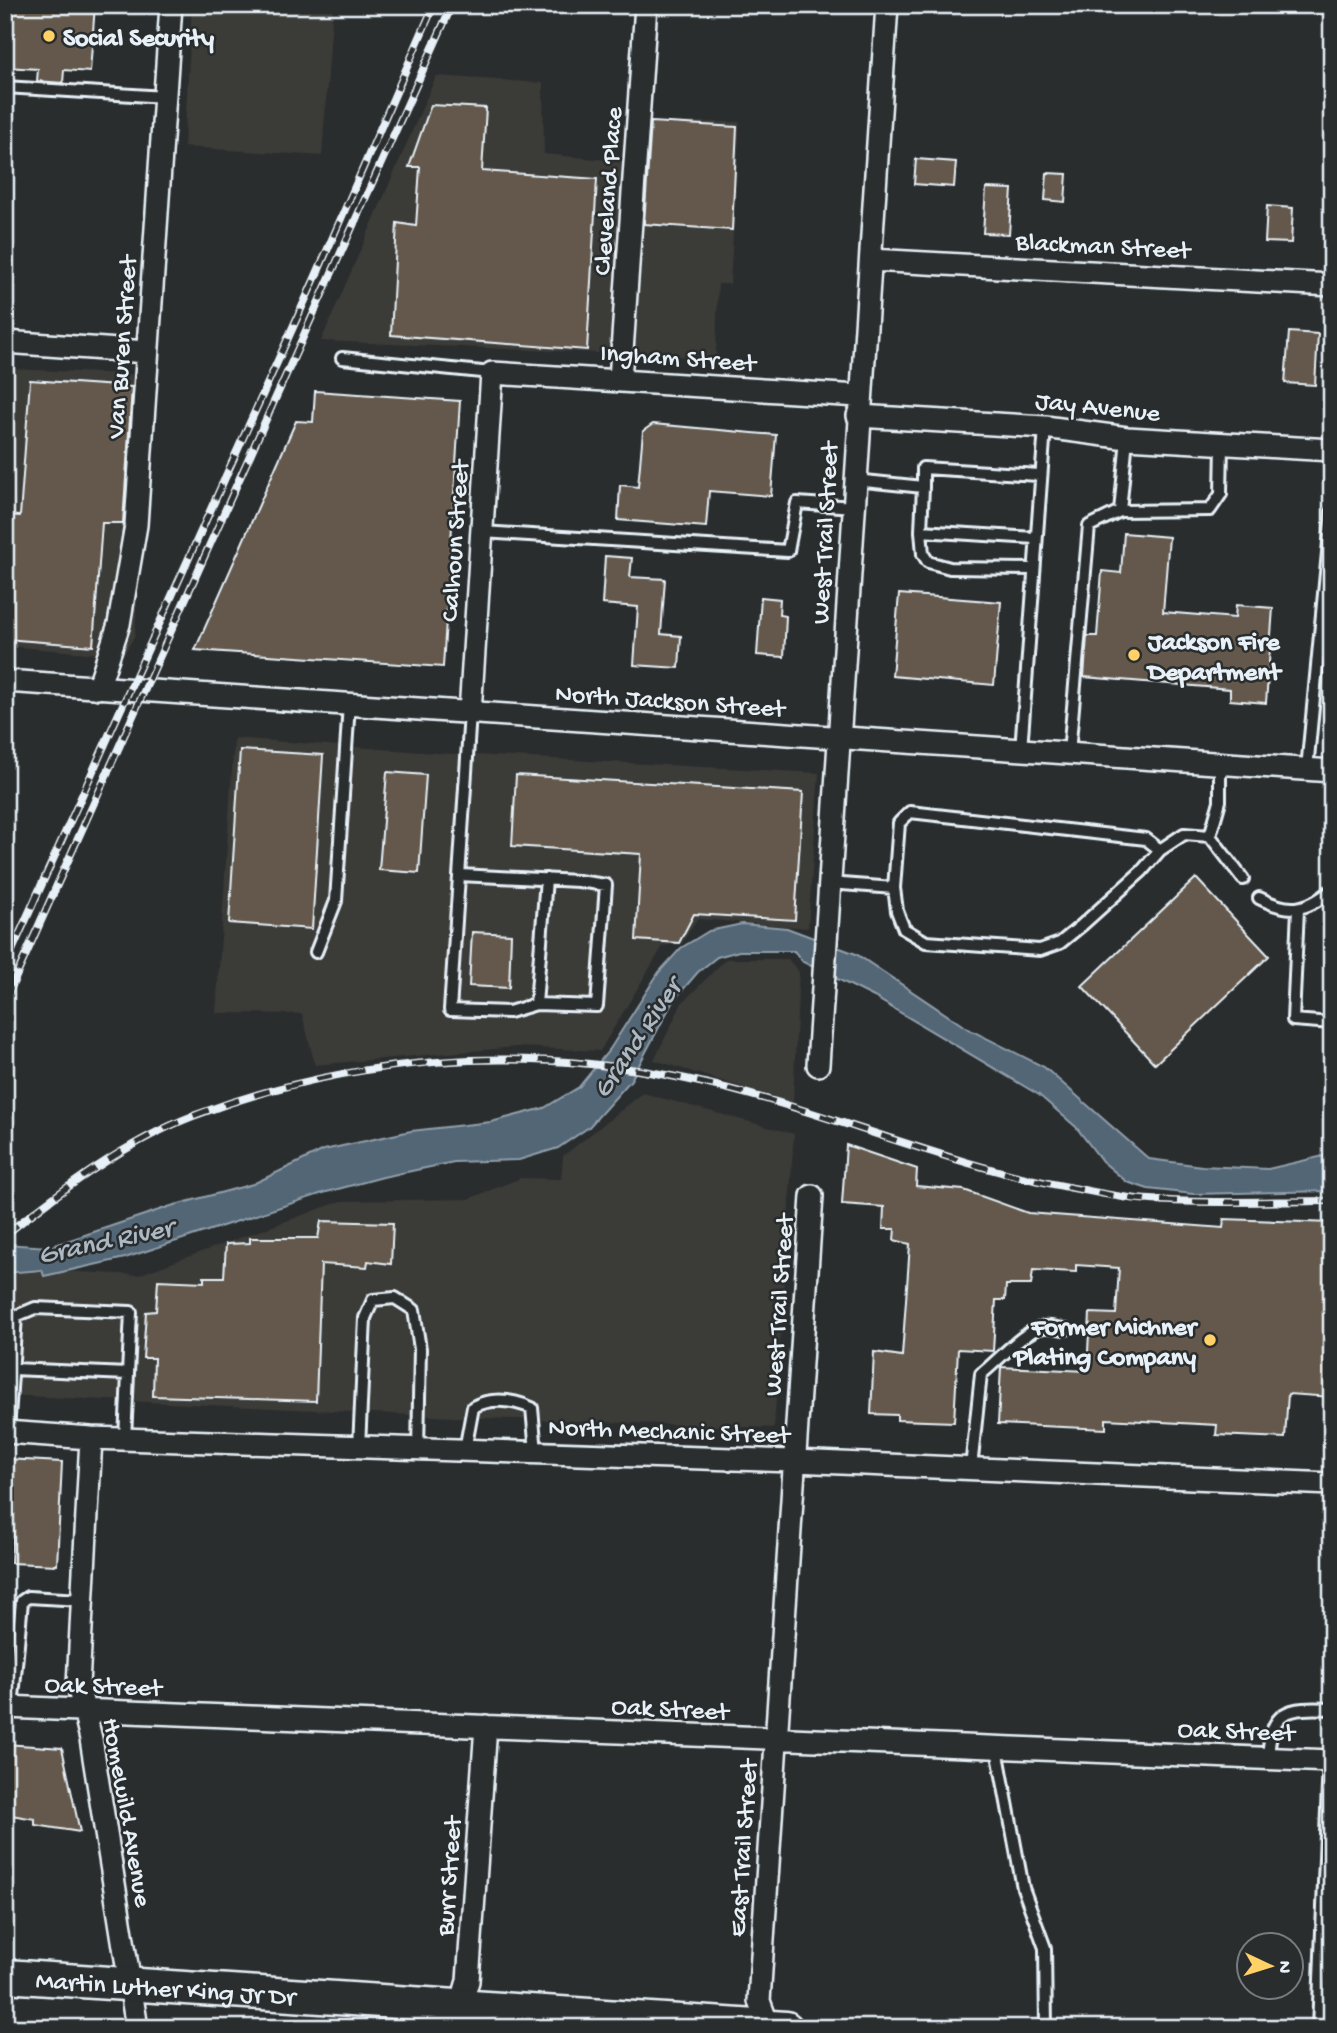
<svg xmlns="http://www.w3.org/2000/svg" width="1337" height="2033" font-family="'Gochi Hand',sans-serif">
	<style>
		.built { fill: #3b3a37 }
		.water { fill: #536676; stroke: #8f9eaa; stroke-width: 2 }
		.building { fill: #64594b; stroke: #e8f1f8; stroke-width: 2 }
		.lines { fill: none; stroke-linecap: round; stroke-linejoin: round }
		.lane-casing { stroke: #e8f1f8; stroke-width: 16 }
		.street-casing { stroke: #e8f1f8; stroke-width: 26 }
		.secondary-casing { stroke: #e8f1f8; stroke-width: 37 }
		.lane { stroke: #2a2d2e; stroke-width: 10 }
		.street { stroke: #2a2d2e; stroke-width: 21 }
		.secondary { stroke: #2a2d2e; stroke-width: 32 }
		.rail-casing { stroke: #e8f1f8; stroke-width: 8 }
		.rail { stroke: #2a2d2e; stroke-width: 5; stroke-dasharray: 16; stroke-linecap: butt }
		.poi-dot { fill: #ffd166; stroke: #2a2d2e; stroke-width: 2.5 }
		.labels { text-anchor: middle; stroke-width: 5; stroke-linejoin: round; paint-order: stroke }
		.poi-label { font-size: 26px; font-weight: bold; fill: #e8f1f8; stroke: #2a2d2e; text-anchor: start }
		.street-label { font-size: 26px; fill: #e8f1f8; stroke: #2a2d2e }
		.water-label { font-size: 28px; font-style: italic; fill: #acb9c4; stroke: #2a2d2e }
	</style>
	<rect width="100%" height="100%" fill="#2a2d2e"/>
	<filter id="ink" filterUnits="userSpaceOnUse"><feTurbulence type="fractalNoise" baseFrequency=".0143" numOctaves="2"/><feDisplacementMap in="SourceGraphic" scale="14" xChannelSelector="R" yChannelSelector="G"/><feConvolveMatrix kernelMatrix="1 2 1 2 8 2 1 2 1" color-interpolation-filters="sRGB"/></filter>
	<g filter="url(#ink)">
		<path class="built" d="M192,5H333L322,156L184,147Z
			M436,76L543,83L544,154L628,162L633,122H740L730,284H718L716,358L321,341Z
			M12,369L150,375L135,635L123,656L5,646V488Z
			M234,738L437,753L819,773L808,928L697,919L682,943L663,946L600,1051L517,1047L315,1065L302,1014L216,1013Z
			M726,959H788L799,972L793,1103L654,1060L682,1003Z
			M643,1093L794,1134L774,1428L453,1417L5,1395V1268L138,1275L341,1201L468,1199L521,1178L561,1179L563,1156Z"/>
		<path class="water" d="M742,924L787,928L856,954L968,1029L1044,1067L1149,1159L1202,1166L1268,1169L1332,1154V1191L1193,1194L1148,1189L1127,1182L1102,1161L1076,1127L1039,1095L874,997L803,962L794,951H739L717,957L698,972L673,1001L631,1080L589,1127L558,1148L519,1160L454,1162L383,1177L323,1193L125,1258L44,1276L42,1270L5,1273V1244L49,1247L171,1206L253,1184L324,1150L411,1131L491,1122L544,1108L579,1087L610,1049L659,972L681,948L709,931Z"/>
		<path class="building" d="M5,5H95L90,72L64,70L63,83L37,81L38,69L5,67Z
			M431,105L486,108L482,171L597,179L587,350L391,335L397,223L416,226L420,167H409Z
			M651,122L737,127L732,230L644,224Z
			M916,159L956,162L954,187L914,184Z
			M1047,173L1067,174L1065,202L1045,200Z
			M986,188L1012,189L1009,234L983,233Z
			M1267,206L1293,208L1291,243L1265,242Z
			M1289,332L1318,334L1315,385L1285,383Z
			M30,380L132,387L123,523H102L93,646L5,639V515L20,516Z
			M315,391L460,401L443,667L195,650L296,421L313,422Z
			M653,424L776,435L771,496L709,491L706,527L618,520L620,485L638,487L643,431Z
			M1124,533L1169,537L1163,612L1235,618L1236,605L1273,608L1266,703L1230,700V689L1084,677L1087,636H1097L1102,571L1121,573Z
			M605,556L632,558L630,577L665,579L661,634L681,636L679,668L634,665L638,607L602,604Z
			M899,594L1001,602L994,685L892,676Z
			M761,597L780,599L779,615L786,616L784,657L757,655Z
			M240,750L323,755L312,929L229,923Z
			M387,772L426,775L419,873L379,870Z
			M516,775L803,792L795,920L694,914L679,943L636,940L641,854L512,846Z
			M1196,878L1269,956L1155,1064L1082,986Z
			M472,932L511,934L509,988L469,986Z
			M846,1145L917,1169L916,1186L964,1190L1028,1213L1223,1228L1224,1219L1332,1223V1397L1288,1394L1285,1438L1216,1435L1217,1425L1106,1419V1429L998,1424L1001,1367L1087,1371L1090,1313L1116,1314L1119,1268L1076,1265V1272L1033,1270L1031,1285H1006L1005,1300H996L993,1351L958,1349L954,1422L897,1420V1415L871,1414L874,1352L902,1356L910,1244L894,1240L895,1229H883L884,1207L842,1204Z
			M321,1221L393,1223L391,1264L368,1261L367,1267L321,1264L316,1401L153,1396L154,1358H143L146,1312L156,1311L158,1280L204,1282V1277H224L226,1244L250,1243V1238H318Z
			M5,1459L62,1462L57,1565L11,1563L13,1525H5Z
			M5,1744L62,1748L80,1832L35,1825V1819L5,1814Z"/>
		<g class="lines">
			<g class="lane-casing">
				<path id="lane" d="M5,87L165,97
					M342,358L492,373
					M855,480L923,487V468L1039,475
					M923,487L921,531L1035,538
					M1120,511L1210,510L1221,494L1222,444
					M921,531L923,554L928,562L950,568L1034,569
					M482,532L788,551L797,503L854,507
					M1021,750L1045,427
					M1069,753L1089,526L1120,511L1127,438
					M1307,769L1332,511
					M1210,836L1220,801V764
					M460,875L578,881L606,885L597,1006L536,1004L509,1012L450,1010L470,713
					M829,883L894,888L897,911L904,929L926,942L1040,950L1060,943L1082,925L1142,871L1160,850L1184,834L1210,836L1243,879
					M894,888L899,823L910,812L1146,839L1160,850
					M1259,898C1289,913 1305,912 1332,890
					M1298,909L1293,1020L1332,1023
					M316,952L336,901L349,704
					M536,1004L546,879
					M8,1432L16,1316L35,1308L131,1312L128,1374L13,1369
					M125,1439L128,1374
					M359,1447L365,1318L373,1300L395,1298L414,1310L420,1349L418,1449
					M465,1450L473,1407C492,1397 513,1400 532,1408L536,1452
					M971,1468L981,1374C997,1362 1025,1329 1044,1327C1051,1326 1059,1329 1066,1329
					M12,1708L22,1601L28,1597L82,1600
					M997,1749L1023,1888L1045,1948L1046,2028
					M1268,1758C1271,1709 1286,1707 1332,1709
					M1318,2028L1329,1761"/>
			</g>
			<g class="street-casing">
				<path id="street" d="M871,260L1332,285
					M5,342L147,352
					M620,380L646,5
					M858,416L1045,427L1127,438L1332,450
					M5,681L1332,771
					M98,688L119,624L136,525L171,5
					M470,713L492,373L859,396
					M818,1065L887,5
					M5,1432L91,1438L794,1461L1332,1484
					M91,1438L78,1685L91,1739L137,2028
					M5,1707L1332,1761
					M454,2028L468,1981L486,1726
					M769,2028L759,2001L812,1196"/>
			</g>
			<g class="secondary-casing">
				<g id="secondary">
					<path id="s1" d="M5,1976L786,2028"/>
				</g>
			</g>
			<use href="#lane" class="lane"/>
			<use href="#street" class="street"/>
			<use href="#secondary" class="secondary"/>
			<g class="rail-casing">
				<path id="rail" d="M5,966L316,276L434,5
					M5,1001L452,5
					M5,1235C63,1189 124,1143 193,1116C351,1056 522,1044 686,1079C816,1106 938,1163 1068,1187C1095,1192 1123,1199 1151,1200C1210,1204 1272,1201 1332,1201"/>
			</g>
			<use href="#rail" class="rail"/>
		</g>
	</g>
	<g class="poi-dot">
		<circle cx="49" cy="36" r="7"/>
		<circle cx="1134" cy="655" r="7"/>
		<circle cx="1210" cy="1340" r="7"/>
	</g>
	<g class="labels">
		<g class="poi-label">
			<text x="63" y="45">Social Security</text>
			<text x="1148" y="649">Jackson Fire<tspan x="1148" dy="30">Department</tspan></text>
			<text x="1196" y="1334" text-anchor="end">Former Michner<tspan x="1196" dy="30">Plating Company</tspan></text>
		</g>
		<g class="street-label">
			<text transform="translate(606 191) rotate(-86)" y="9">Cleveland Place</text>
			<text transform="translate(1103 244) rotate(3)" y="9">Blackman Street</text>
			<text transform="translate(120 347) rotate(-86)" y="9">Van Buren Street</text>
			<text transform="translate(678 356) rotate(4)" y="9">Ingham Street</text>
			<text transform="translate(1098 405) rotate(6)" y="9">Jay Avenue</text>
			<text transform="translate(823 533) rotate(-87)" y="9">West Trail Street</text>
			<text transform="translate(453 541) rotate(-86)" y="9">Calhoun Street</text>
			<text transform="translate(670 699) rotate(4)" y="9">North Jackson Street</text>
			<text transform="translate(777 1305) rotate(-86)" y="9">West Trail Street</text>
			<text transform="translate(669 1429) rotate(2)" y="9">North Mechanic Street</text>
			<text transform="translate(103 1684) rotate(2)" y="9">Oak Street</text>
			<text transform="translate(670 1707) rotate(3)" y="9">Oak Street</text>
			<text transform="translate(1236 1729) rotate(2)" y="9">Oak Street</text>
			<text transform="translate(129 1812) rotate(80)" y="9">Homewild Avenue</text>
			<text transform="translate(741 1848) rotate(-86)" y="9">East Trail Street</text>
			<text transform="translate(447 1876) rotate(-86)" y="9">Burr Street</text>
			<text dy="9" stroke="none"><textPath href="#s1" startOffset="161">Martin Luther King Jr Dr</textPath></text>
		</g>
		<g class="water-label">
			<text transform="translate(635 1037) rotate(-56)" y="10">Grand River</text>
			<text transform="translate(105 1239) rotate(-12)" y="10">Grand River</text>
		</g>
	</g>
	<rect width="1337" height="2033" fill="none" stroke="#2a2d2e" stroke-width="28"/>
	<rect x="14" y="14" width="1309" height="2005" fill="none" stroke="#e8f1f8" stroke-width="2.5" filter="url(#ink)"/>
	<g transform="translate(1270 1966) rotate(94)"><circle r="33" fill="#2a2d2e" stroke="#767b7f" stroke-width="2"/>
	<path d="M0-5L12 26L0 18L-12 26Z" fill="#ffd166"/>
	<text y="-10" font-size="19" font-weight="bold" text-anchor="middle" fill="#e8f1f8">N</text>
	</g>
</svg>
